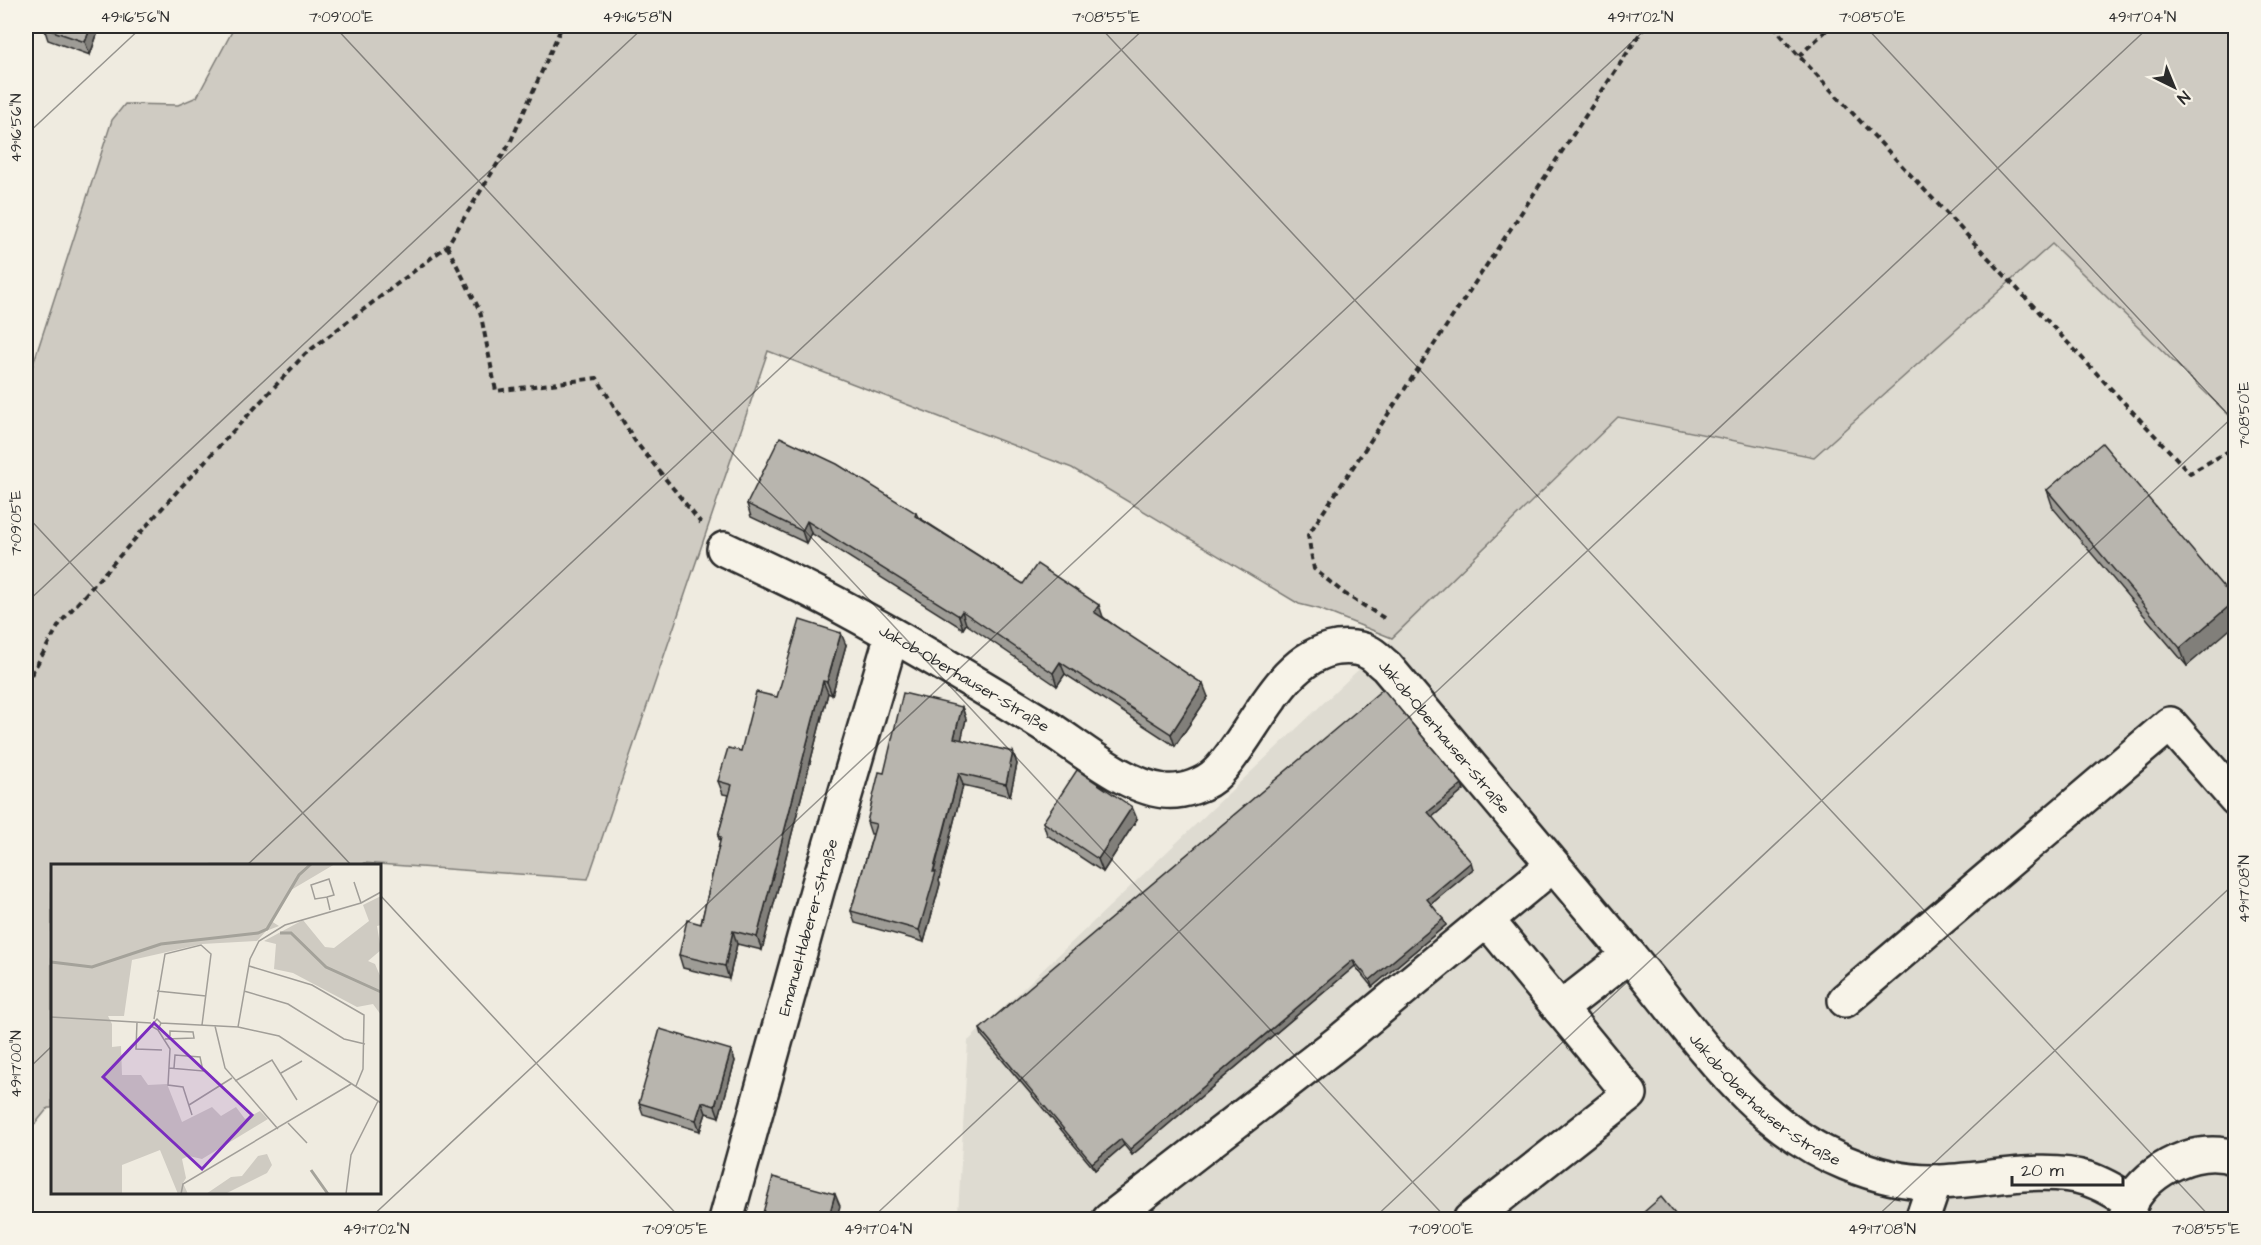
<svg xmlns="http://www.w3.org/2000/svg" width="2261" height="1245" font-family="'Architects Daughter',sans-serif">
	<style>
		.built { fill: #dedbd1 }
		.green { fill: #cfcbc2; stroke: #7d7b76; stroke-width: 1.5 }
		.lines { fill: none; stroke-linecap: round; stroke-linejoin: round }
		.minor-casing { stroke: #2b2b2b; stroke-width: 38 }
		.major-casing { stroke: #2b2b2b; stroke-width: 38 }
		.path { stroke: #2b2b2b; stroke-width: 4; stroke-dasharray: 6 4.5; stroke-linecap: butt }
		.minor { stroke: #f7f3e8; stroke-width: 33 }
		.major { stroke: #f7f3e8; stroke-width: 33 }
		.wall { fill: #9e9c96; stroke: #2b2b2b; stroke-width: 1.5 }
		.shaded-wall { fill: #817f7a; stroke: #2b2b2b; stroke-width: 1.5 }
		.building { fill: #b8b5ae; stroke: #2b2b2b; stroke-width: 1.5 }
		.ticks { fill: none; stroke: #2b2b2b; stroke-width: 1.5; stroke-opacity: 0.45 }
		.labels { text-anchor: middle; stroke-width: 4.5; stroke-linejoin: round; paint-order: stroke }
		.street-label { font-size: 16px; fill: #2b2b2b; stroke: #f7f3e8 }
		.inset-river { fill: none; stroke: #a4a29a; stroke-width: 3 }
		.inset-road { fill: none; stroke: #a19e98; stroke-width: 1.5 }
		.view { fill: #7b2cbf; fill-opacity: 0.15; stroke: #7b2cbf; stroke-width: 3 }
		.inset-edge { fill: none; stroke: #2b2b2b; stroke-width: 3 }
		.neatline { fill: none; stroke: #2b2b2b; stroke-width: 2 }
		.ticks-label { font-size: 15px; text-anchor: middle; fill: #2b2b2b }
	</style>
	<rect width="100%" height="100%" fill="#efebe0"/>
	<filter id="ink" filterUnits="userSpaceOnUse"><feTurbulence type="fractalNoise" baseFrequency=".0167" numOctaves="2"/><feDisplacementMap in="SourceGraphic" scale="12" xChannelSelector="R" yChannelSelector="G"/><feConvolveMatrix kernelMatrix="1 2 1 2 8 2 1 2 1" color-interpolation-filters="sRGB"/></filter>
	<g filter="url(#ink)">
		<path class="built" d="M2052,244L2235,421V1219L968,1220L958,1213L968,1041L1478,556L1618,417L1814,457Z"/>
		<path class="green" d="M235,26H2235V421L2052,244L1814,457L1618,417L1392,638L1319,609L1299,604L1072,468L768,351L588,879L364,863L363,866H52V1108H48L26,1135V386L112,120L125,104L178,105L197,97Z"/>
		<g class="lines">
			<g class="minor-casing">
				<g id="minor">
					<path id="s1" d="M724,549C764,568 804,586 842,607C907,642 971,680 1035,719C1072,741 1121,786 1164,791C1182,793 1206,785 1218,772C1255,733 1280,657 1337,648C1348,647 1359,647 1368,652C1375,655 1380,662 1386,666C1467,763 1548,859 1629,955C1693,1031 1751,1125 1846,1163C1875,1175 1905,1183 1937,1182C1984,1181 2043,1165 2088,1179C2103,1184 2118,1193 2132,1202"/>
					<path d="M1845,1000L2170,724L2236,799"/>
					<path d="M1560,1009L1629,955"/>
					<path id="s2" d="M726,1220L820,880L892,635"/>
					<path d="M1109,1220L1344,1038L1552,866"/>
					<path d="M1470,1220L1630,1094L1487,920"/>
					<path d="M1922,1220L1935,1182"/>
				</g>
			</g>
			<g class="major-casing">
				<path id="major" d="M2125,1220C2127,1214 2129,1207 2131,1202C2150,1168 2198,1144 2236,1158"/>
			</g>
			<path class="path" d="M1773,26L1799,56L2190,473L2236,447
				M1799,56L1831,26
				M447,246L480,311L496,391L597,378L635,441L701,523
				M1384,618L1345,594L1314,569L1308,535L1645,26
				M26,684L60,623L181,487L305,354L447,246L510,143L562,26"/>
			<use href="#minor" class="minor"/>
			<use href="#major" class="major"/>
		</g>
		<path class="wall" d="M100,26L90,55L48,40L44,28Z
			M2047,490L2235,601L2187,666L2053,508Z
			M747,504L916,513L918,517L1023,584L1103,617L1208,697L1175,746L1065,674L1057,686L966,624L963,629L811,533L806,543L751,517Z
			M846,645L832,695L828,693L762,950L737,944L729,979L683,968L679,955L701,924L720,842L718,836L729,795L723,794L718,781L741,751L777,697Z
			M962,707L966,719L961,740L1013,752L1017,764L1010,796L963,785L939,881L940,884L924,942L855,923L851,911L873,834H871L867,822Z
			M1464,790L1432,817L1473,869L1431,904L1446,925L1372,987L1355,966L1132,1155L1124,1145L1095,1170L982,1036L980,1029Z
			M1137,819L1103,872L1047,835L1043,822Z
			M731,1050L735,1061L719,1117L706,1113L700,1131L643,1114L639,1103Z"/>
		<path class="shaded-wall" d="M91,26H100L90,55L85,42Z
			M807,521L811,533L806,543L802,531Z
			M2235,601V625L2187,666L2180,648Z
			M1099,605L1103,617L1098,625L1094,612Z
			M962,611L966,624L963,629L959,616Z
			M841,633L846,645L832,695L827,682Z
			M1060,662L1065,674L1057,686L1053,673Z
			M823,681L828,693L762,950L757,937Z
			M1203,684L1208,697L1175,746L1171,734Z
			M962,707L966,719L959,750L954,738Z
			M1013,752L1017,764L1010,796L1006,784Z
			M959,773L963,785L939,881L940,884L924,942L919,930Z
			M1462,784L1464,790L1431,818L1428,812Z
			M1132,807L1137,819L1103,872L1098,859Z
			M1471,862L1473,869L1430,905L1427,899Z
			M1443,919L1446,925L1372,987L1370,980Z
			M733,931L737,944L729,979L725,966Z
			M1353,960L1355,966L1132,1155L1130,1149Z
			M731,1050L735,1061L719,1117L715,1106Z
			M702,1102L706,1113L700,1131L696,1120Z
			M1121,1139L1124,1145L1095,1170L1092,1163Z
			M835,1194L840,1206L836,1220H828Z"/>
		<path class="building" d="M45,26H91L85,42L44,28Z
			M780,437L837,464L916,513L915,516L1023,584L1037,564L1099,605L1094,612L1203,684L1171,734L1060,662L1053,673L962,611L959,616L807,521L802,531L747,504Z
			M2102,443L2235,601L2180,648L2047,490Z
			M800,620L841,633L827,682L823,681L757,937L733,931L725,966L679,955L687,920L701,924L721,837L718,836L732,785L718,781L728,748L741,751L756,692L777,697Z
			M1383,689L1462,784L1428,812L1471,862L1427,899L1443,919L1370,980L1353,960L1130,1149L1121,1139L1092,1163L980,1029Z
			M903,693L962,707L954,738L1013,752L1006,784L959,773L933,872H936L919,930L851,911L876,824L867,822L879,772L884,773Z
			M1077,770L1132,807L1098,859L1043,822Z
			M660,1029L731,1050L715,1106L702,1102L696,1120L639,1103Z
			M773,1177L835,1194L828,1220H761Z
			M1661,1197L1680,1220H1635Z"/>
	</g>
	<path class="ticks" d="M334,26L1448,1220M1099,26L2213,1220M1865,26L2236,423M26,135L143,26M26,515L352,866M26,603L645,26M246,866L1147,26M380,895L682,1220M26,1071L52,1046M368,1220L1649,26M870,1220L2150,26M1372,1220L2236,414M1873,1220L2236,882"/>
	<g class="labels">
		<g class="street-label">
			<text dy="6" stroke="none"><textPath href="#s1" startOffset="273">Jakob-Oberhauser-Straße</textPath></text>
			<text dy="6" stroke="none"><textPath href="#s1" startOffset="885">Jakob-Oberhauser-Straße</textPath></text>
			<text dy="6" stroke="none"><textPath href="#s2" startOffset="304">Emanuel-Haberer-Straße</textPath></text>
			<text dy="6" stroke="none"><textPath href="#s1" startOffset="1371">Jakob-Oberhauser-Straße</textPath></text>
		</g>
	</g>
	<g transform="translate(51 864)">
		<rect width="330" height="330" fill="#efebe0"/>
		<path d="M0,0H284L240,26L220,57L228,62L215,67L206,77L151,80L81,96L73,152H57L61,160V183L70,182L71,211H90L97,221L116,220L131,258L161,243L170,252L185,243L194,255L209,247L217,255L151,295L138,292L131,295L135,314L132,319L137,330H127L109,286L71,301V330H0ZM330,32V61L326,62L330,86L317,97L324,100L330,114V151L322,140L306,143L242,109L223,105L225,80L213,77L252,56L274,83L283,84L318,57L312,41ZM216,290L221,301L216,309L174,330H155L180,313L191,312L207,292Z" fill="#cfcbc2"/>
		<path class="inset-river" d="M229,69H240L275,103L330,128M0,98L41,103L110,80L207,69L216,65L248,11L260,0M260,306L277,330"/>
		<path class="inset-road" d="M303,18L310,39M276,33L283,31L278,15L260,21L264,35L276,33L279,46M198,102L261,121L313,151L312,205L305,222M106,127L155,132M193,127L237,140L293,175L314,180M0,153L100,159M103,155L114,90L150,81L160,90L151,161M86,158L85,185L111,186M110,159L107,166L100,162L106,155L110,159L187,163L228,172L330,239M164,162L174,204L227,265M187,163L199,95L208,77L234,61L310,39L330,28M107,166L119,185L117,221L132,223L141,251M114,175L143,174L142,168L119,167V172M118,204L152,207L149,193L124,191L123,204M230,209L251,197M184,217L221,196L246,236M138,241L181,214M237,259L256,279M130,330L132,320L300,220M295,330L300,291L327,237"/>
		<path class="view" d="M103,159L201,251L151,305L52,213Z"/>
		<rect width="330" height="330" class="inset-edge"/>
	</g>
	<rect width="2261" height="1245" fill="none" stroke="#f7f3e8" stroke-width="66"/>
	<g transform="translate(2174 87) rotate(137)" stroke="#f7f3e8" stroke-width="4.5" paint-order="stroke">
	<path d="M0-4.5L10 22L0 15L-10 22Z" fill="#2b2b2b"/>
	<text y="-9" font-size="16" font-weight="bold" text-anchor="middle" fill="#2b2b2b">N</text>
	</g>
	<path d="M2012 1176v9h111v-9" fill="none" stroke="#2b2b2b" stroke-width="3"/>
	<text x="2021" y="1176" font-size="18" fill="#2b2b2b" stroke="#f7f3e8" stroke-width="4.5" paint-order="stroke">20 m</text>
	<rect x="33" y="33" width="2195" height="1179" class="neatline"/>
	<g class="ticks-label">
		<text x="135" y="22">49°16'56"N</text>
		<text x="341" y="22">7°09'00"E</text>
		<text x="637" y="22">49°16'58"N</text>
		<text x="1106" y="22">7°08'55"E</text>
		<text x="1640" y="22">49°17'02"N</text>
		<text x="1872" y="22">7°08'50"E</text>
		<text x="2142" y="22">49°17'04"N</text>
		<text transform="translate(16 128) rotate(-90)" y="5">49°16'56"N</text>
		<text transform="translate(2244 415) rotate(-90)" y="5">7°08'50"E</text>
		<text transform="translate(16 523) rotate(-90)" y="5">7°09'05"E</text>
		<text transform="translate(2244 889) rotate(-90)" y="5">49°17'08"N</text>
		<text transform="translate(16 1064) rotate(-90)" y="5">49°17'00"N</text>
		<text x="376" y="1234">49°17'02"N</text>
		<text x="675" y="1234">7°09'05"E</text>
		<text x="878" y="1234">49°17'04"N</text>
		<text x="1441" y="1234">7°09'00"E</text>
		<text x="1882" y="1234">49°17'08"N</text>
		<text x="2206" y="1234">7°08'55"E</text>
	</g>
</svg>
